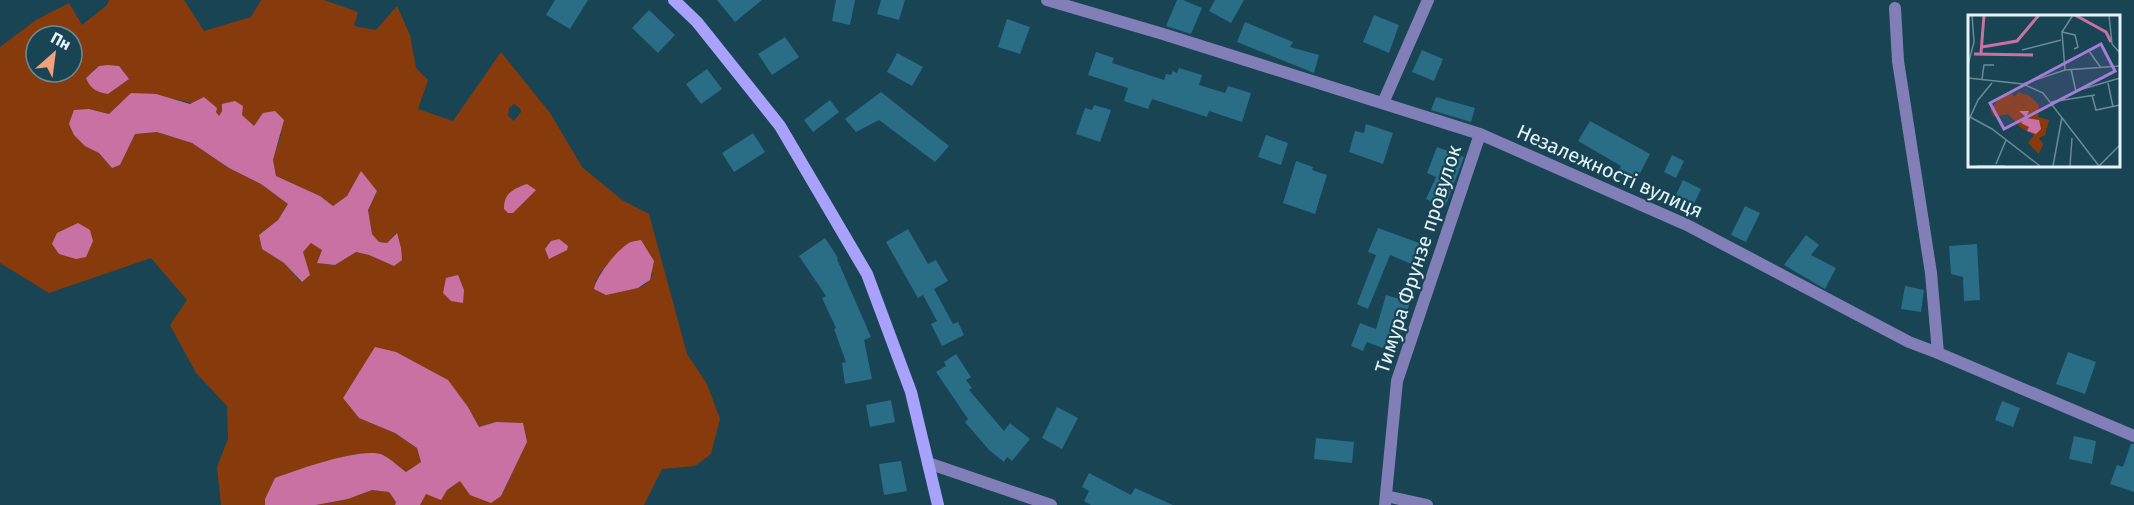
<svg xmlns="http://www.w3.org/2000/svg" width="2134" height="505" font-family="'Fira Sans',sans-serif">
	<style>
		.green { fill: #873b0d; fill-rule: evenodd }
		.water { fill: #ca71a4 }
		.building { fill: #2a6d86 }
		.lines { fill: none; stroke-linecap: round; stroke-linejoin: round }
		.street { stroke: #827fb8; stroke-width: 12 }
		.secondary { stroke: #a8a2fc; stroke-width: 12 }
		.labels { text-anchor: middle; stroke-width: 4.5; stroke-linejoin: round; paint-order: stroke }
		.street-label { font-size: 20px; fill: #e5f4fb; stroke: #194454 }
		.inset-river { fill: none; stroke: #ca71a4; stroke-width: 3 }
		.inset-road { fill: none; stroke: #6b8a97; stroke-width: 1.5 }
		.view { fill: #a57cd7; fill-opacity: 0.15; stroke: #a57cd7; stroke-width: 3 }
		.inset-edge { fill: none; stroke: #e5f4fb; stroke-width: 3 }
	</style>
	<rect width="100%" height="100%" fill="#194454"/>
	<path class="green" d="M109,0H184L204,31L251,17L261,0H324L358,12L354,26L376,30L397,6L410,35L416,68L428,80L418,109L453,121L501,52L550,113L582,167L622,200L649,214L687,354L707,384L720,419L711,454L695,466L662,469L644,505H420L426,493L447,490L460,481L501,496L527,442L496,422L479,427L468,407L356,377L343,398L359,418L395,433L417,448L421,462L406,472L382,454H356L275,478L265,499V505H221L217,467L228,439L227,406L196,373L170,325L187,300L151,258L49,293L0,263V47L36,20L69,3L82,25L107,5ZM36,36H72V72H36ZM99,66L129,78L108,94L86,78ZM131,93C151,94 205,102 219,116L222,111L242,115L254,126L281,134L273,160L276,176L320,196L333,206L347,196L361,172L377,191L368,210L372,234L379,242L387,243L396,233L394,266L369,255L356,252L335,265L317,263L322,250L311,243L303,252L301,282L284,263L262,249L259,235L278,220L288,204L261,184L229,168L192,143L157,132L135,134L120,165L112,168L99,153L89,109L109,114ZM514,104L520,108L521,112L514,121L508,116L509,108ZM628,243L653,273C644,299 614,287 595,282L601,272Z
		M372,490L389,492L396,502L395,505H316L348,499Z"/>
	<path class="water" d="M108,65L119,66L129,79L108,94C97,92 90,89 86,78L99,66Z
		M131,93L156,94L190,104L204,97L217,108L216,112L219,116L222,111V104L235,101L243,106L242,115L254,126L263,113L275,111L284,120L273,160L276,176L320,196L333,206L347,196L361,171L377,191L368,210L372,234L379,242L387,243L397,233L401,248L402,260L394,266L369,255L356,252L335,265L317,263L322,250L311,243L303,252L310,275L302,282L284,263L262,249L259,235L278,220L288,204L261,184L229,168L192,143L157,132L135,134L120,165L112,168L99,153L85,146L74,135L69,124L74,110L89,109L109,114Z
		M527,184L536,190L513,213H508L504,209C504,193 513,189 527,184Z
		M78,223L90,230L93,241L86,257L76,259L59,254L52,244L57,233Z
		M559,239L568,246L567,250L549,259L545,249L551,241Z
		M641,240L654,261L650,280L638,288L606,295L594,289C596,276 619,247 631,242C634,241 637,241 641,240Z
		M458,275L464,290L463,303L451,301L443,293L446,278Z
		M375,347L396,352L448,380L468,407L479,427L496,422L523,423L527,442L501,496L491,503L470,495L460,481L447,490L441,500L426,494L420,505H395L396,502L389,492L372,490L348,499L316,505H265V499L275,478C297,470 363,446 383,455C391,459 399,467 406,472L421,462L417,448L395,433L359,418L343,398Z"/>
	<path class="building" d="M555,0H588L570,29L546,15Z
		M717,0H762L735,22Z
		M836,0H855L850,25L832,21Z
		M881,0H905L899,20L877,14Z
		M1177,0H1183L1202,8L1191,34L1166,26Z
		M1215,0H1244L1231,23L1209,11Z
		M649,10L675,35L658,53L632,28Z
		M1374,15L1399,25L1389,53L1363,42Z
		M1007,19L1030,27L1020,54L998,47Z
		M1245,22L1293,42L1290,47L1319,55L1314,73L1237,42Z
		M785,37L799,57L772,75L758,54Z
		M1422,50L1443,59L1434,81L1412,72Z
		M1096,52L1114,58L1112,63L1164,80L1166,74L1171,75L1173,71L1177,73L1179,68L1202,75L1199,85L1225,93L1228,86L1251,93L1242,122L1209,111L1207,117L1152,99L1148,109L1124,101L1128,88L1088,75Z
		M897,53L923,67L912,86L887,72Z
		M707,69L722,89L701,104L686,84Z
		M881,92L949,146L935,162L879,120L856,132L845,119Z
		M1436,97L1475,108L1471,122L1431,110Z
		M830,100L839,112L813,132L804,120Z
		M1094,105L1111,110L1100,142L1076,134L1085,108L1092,110Z
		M1590,121L1650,154L1635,183L1616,174L1621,166L1578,141Z
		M1366,124L1393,133L1383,164L1349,152L1355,131L1364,133Z
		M753,133L765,152L734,172L722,153Z
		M1266,135L1288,143L1281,165L1258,157Z
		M1437,147L1464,157L1445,207L1426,199L1436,177L1427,173Z
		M1672,155L1684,161L1676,178L1664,172Z
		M1296,161L1313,167L1312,170L1327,175L1315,214L1283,203Z
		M1683,180L1701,189L1690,212L1672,203Z
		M1745,206L1760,213L1746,242L1731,235Z
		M1378,228L1430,247L1421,268L1390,255L1368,309L1357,304L1376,255L1368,252Z
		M908,229L928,264L936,260L948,281L934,289L953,324L958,322L964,335L942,346L931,324L937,321L923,295L918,298L886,242Z
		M1806,235L1819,245L1811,255L1836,268L1825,289L1784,265Z
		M825,238L838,258L837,259L871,337L864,340L872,379L845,384L842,363L846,362L834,329L836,328L822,298L826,296L799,256Z
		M1977,244L1980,300L1964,301L1963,277L1951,274L1949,246Z
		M1905,286L1924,290L1921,312L1901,309Z
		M1386,295L1410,302L1400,335H1402L1396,353L1367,342L1363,351L1351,346L1360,323L1376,329Z
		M2068,352L2096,362L2085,394L2056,384Z
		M956,354L971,377L966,380L972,388L969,390L1004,431L1010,423L1030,439L1012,461L1007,457L1004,462L989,450L965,422L968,419L936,372L946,366L944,362Z
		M891,400L895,422L870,427L866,405Z
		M2002,401L2020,408L2013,427L1995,420Z
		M1057,407L1078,418L1062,449L1042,438Z
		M2074,436L2096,441L2092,464L2069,459Z
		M1316,438L1354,442L1352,463L1314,459Z
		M2131,444H2134V492L2110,484L2117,465L2123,467Z
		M901,461L907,491L884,495L879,464Z
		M1089,473L1131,495L1135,488L1173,505H1091L1084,501L1089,491L1082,487Z"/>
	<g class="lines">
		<path class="street" d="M1047,0L1163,34L1480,134L1687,225L1909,342L1938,353L2134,436
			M1895,8L1898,61L1931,273L1938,353
			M1383,103L1428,0
			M928,463L1051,505
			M1386,496L1427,505
			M1385,505L1397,381L1480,134"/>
		<path class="secondary" d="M674,0L697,22L780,126L867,274L911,392L938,505"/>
	</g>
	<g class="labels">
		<g class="street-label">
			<text transform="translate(1610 171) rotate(24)" y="7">Незалежності вулиця</text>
			<text transform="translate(1418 259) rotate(-72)" y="7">Тимура Фрунзе провулок</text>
		</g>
	</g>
	<g transform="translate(1968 15)">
		<rect width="152" height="152" fill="#194454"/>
		<path d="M50,77L62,81L71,90L70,102L81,105L77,120L71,123L75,129L71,139L60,128L66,120L52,112L40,99L26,102L22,95L35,79L43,78L47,82Z" fill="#873b0d"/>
		<path d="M51,96H61L58,103L71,105L73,114L68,119L59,116L61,112L53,108L57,103L51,108L57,101Z" fill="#ca71a4"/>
		<path class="inset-river" d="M107,0L138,17L143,27M14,32L49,26L71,0M13,38L16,0M6,39L65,40"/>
		<path class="inset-road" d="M141,0L144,29L152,38M94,17L105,0M54,35L93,25M121,36L133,53M0,50L6,27L4,0M103,54L108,77M97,55L94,17L107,20L110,32L106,34M0,63L55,69L75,78L131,151M14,64L16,50H26M140,68L145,92M55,69L97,55L152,51M108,76L152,63M124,80L128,95L152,90M83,87L127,80M2,102L24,114L72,151M0,107L10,85L24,68M28,149L38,125M9,151H37M85,151L94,102M102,151L104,123M131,151L152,130"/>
		<path class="view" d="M133,29L147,56L36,114L22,88Z"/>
		<rect width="152" height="152" class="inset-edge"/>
	</g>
	<g transform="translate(54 54) rotate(28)"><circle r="28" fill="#194454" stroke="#6b8a97" stroke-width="1.5"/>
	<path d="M0-4.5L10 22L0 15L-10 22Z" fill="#f1a17c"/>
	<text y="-9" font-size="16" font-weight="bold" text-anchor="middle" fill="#e5f4fb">Пн</text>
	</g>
</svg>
